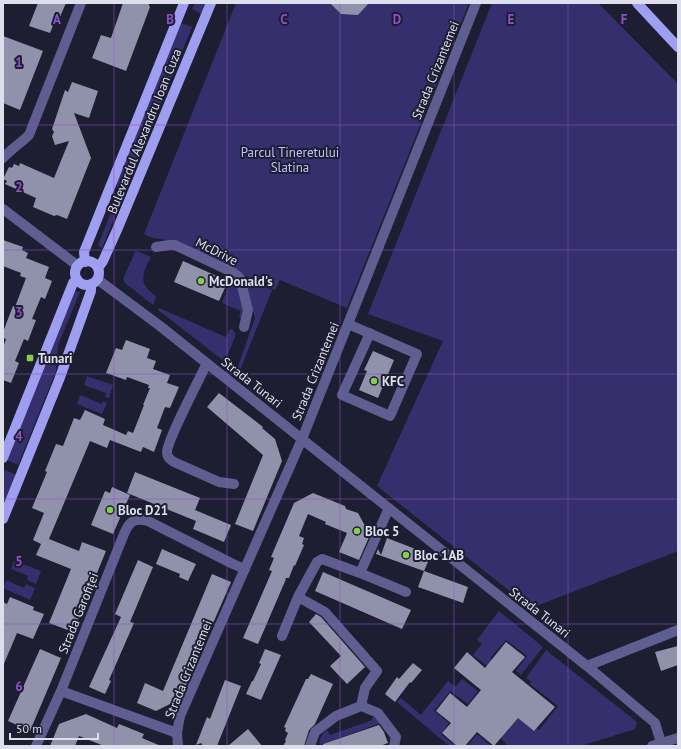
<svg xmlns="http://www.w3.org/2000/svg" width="681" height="749" font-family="'PT Sans',sans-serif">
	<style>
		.green { fill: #352f6d }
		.building { fill: #9091ab }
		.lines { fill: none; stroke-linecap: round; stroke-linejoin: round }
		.minor { stroke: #5f5e90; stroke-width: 10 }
		.major { stroke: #a09ef1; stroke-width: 10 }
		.grid { fill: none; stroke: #8f50c8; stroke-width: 1; stroke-opacity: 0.55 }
		.poi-dot { fill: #85cf4d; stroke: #1e1e32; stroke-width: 1.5 }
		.labels { text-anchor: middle; stroke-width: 4; stroke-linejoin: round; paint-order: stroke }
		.street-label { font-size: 13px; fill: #dedfed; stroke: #1e1e32 }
		.park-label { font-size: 13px; fill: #c0c0fe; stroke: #1e1e32 }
		.poi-label { font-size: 13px; font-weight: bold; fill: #dedfed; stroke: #1e1e32; text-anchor: start }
		.grid-label { font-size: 13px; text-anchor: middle; font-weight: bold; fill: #8f50c8; stroke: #1e1e32; stroke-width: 4; stroke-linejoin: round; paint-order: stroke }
	</style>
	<rect width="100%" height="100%" fill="#1e1e32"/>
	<path class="green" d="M195,3H208L203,15L192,9Z
		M236,3H469L347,308L280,280L275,290L179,243C168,238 154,241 144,234Z
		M492,3H598L678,84V551L531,608L377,486L443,341L368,314Z
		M181,23L192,27L102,248L98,245L117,198V183Z
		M137,251L151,257C147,264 140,277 145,285C147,290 153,293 156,297L153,305L125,283L123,279L135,252Z
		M240,274L272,290L240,370L249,375L246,380L238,374L237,369L255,318L250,299Z
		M230,275L236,279L245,306L243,319L239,317L241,311L222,303L231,281L228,279Z
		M75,291L80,292L58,345L56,371L18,465L7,460Z
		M159,308L226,337L230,329H232L235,333V337L226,359L224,361L158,310Z
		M87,376L113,385L109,398L105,397L106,393L84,385Z
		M80,395L102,404L103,401L107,403L102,414L77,404Z
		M5,470L17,475L3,508V476Z
		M14,561L41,571L36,584L27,580L28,576L11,569Z
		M6,580L24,588L26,584L35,588L30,600L3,588Z
		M499,611L543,647L521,675L516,671L527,656L506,640L490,658L496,663L491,669L473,655L482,644L477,640Z
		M546,650L637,722L635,729L581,746H508L499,736L495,694L539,730L558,706L530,684L531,681L526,678Z
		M462,679L478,691L468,704L450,691L434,711L449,723L441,734L455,746H449L397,702L401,698L421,715L448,681L455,687Z
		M378,715L381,723L320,745C318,739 323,733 327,730L330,735L372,720V718Z
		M477,734L491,746H467Z"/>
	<path class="building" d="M38,3H66L59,19L56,18L50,33L29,26Z
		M123,3H148L150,7L126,71L92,58L101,35L111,38Z
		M330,3H369L358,15L341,14Z
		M3,36L43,51L20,110L3,103Z
		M72,82L98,91L89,118L74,113L91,158L67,219L57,215L54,216L33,207L36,198L5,184L7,181L3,179L9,167L12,168L14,164L19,166L20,163L54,178L69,141L55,145L52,136L54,132L52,129L65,90L68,92Z
		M3,240L23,247L22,250L28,253L26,258L49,267L45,278L52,281L45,299L41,297L32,319L36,320L28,341L24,339L15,361L19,363L11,383L3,380V347L6,339L3,338V332L13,306L15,307L26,278L20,276L21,273L3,266Z
		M183,261L228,281L219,301L174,282Z
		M126,340L150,349L147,358L156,361L153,369L170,375L167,383L179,387L170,408L165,407L157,428L162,430L154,452L143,447L141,452L110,440L107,448L90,441L49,539L79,551L82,542L106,551L73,632L49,623L71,569L36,555L41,544L33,540L44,513L32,508L47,472L45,471L56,444L63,446L74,418L80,420L85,410L105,419L103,425L126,435L128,431L133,433L144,405H143L150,388H148L149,385L127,377L126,380L106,373L116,348L122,350Z
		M373,351L394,360L378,398L359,390L367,371L364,370Z
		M219,393L263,427L262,428L275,439L282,461L253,531L235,524L263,455L207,407Z
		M135,472L200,498L195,510L231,525L224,542L193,529L196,521L127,493Z
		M112,487L130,495L113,534L91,525L105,491L110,493Z
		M313,493L345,506L346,509L358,513L370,535L359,560L339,552L347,533L325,524L326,522L308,514L299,536L304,538L302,544L304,545L295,566L294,565L289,578H285L286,579L258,644L243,638L272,571L269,570L274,558L271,557L294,503Z
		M387,538L431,555L424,571L376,554L378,549L381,555Z
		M162,549L196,564L188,581L179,577L180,574L156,564Z
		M138,560L153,567L130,622L134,623L109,680L111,681L105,694L89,687L121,617L115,614Z
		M424,571L468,587L463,603L418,587Z
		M323,572L411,610L402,629L315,591Z
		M212,574L231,582L180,699L156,711L137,703L145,683L163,691Z
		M10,597L34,607L33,610L44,614L33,639L17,633L3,666V602L7,604Z
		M316,614L321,617L365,667L347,684L330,666L341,656L309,622Z
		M506,642L525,657L512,672L555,707L534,731L518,718L494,746L477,732L465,746H457L442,733L451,723L436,711L450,693L467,707L481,690L454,668L467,652L485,668Z
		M678,646V665L661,671L655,652Z
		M40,649L61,658L30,731L8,721Z
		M265,649L281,655L261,700L246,694L252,681H253L261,664L259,663Z
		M413,663L422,670L411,683L410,682L395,702L385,694L397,677L399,679Z
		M311,674L333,684L315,724L309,730L304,746H283L286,741L285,740L288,733L285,731L286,728L284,727L306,679H308Z
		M225,680L241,686L217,746H203L201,743L196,745L207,717L210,719Z
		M86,714L117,728L119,724L144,734L142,738L161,746H104L79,736L75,746H50L59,724Z
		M379,725L384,732L388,743L380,746H323V744Z
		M248,729L262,746H228Z"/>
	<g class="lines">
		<path class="minor" d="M3,158C11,149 21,143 29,135L81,3
			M3,209L78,266
			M156,247L169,245H175L234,273L240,278L248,310L244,327
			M97,279L160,326L587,666L655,723L662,746
			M348,324L417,354L390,416L342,395L370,333
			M207,363C200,378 166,442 167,453C167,458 171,460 174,462L219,482L234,484
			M360,573L406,592
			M298,597L325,612L377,671L365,688L361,706
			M282,636L298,597L317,562L322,559L360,573L389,508
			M587,666L678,630
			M61,691L177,733
			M36,746L61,691L124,534C129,522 134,517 148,521L233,564L245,569
			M178,746L177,733L180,716L302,439L476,3
			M310,746L315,732L336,716L361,706L378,713L396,737L394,746
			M652,746L678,738"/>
		<path class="major" d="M637,3L678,47
			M75 273a12 12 0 1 1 24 0a12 12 0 1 1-24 0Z
			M85,262L84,252L184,3
			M98,268L103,261L117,230L211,3
			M3,458L73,283L77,279
			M3,519L59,380L91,291V284"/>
	</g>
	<path class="grid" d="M114,3V746M227,3V746M340,3V746M454,3V746M568,3V746M3,125H678M3,250H678M3,374H678M3,499H678M3,624H678"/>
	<g class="poi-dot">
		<circle cx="201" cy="281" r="4"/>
		<rect x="26" y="354" width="8" height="8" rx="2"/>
		<circle cx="374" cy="381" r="4"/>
		<circle cx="110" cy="510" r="4"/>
		<circle cx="357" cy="531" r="4"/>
		<circle cx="406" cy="555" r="4"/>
	</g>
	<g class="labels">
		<g class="street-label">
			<text transform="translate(435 70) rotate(-68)" y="5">Strada Crizantemei</text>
			<text transform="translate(144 131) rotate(-68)" y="5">Bulevardul Alexandru Ioan Cuza</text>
			<text transform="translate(217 251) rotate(27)" y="5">McDrive</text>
			<text transform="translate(315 371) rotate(-68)" y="5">Strada Crizantemei</text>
			<text transform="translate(252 382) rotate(38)" y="5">Strada Tunari</text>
			<text transform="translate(540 612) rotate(38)" y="5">Strada Tunari</text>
			<text transform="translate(78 613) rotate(-68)" y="5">Strada Garofiței</text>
			<text transform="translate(188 669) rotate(-68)" y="5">Strada Crizantemei</text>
		</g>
		<g class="park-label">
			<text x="290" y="157">Parcul Tineretului<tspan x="290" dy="15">Slatina</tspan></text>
		</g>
		<g class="poi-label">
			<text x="209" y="286">McDonald's</text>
			<text x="38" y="363">Tunari</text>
			<text x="382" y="386">KFC</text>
			<text x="118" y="515">Bloc D21</text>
			<text x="365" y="536">Bloc 5</text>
			<text x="414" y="560">Bloc 1AB</text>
		</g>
	</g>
	<g class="grid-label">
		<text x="57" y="24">A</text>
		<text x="170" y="24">B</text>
		<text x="284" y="24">C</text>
		<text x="397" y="24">D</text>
		<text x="511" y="24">E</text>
		<text x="624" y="24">F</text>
		<text x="19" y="67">1</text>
		<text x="19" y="192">2</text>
		<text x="19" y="317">3</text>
		<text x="19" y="441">4</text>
		<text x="19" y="566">5</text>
		<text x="19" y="691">6</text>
	</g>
	<rect width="681" height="749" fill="none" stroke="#dedfed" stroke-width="8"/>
	<path d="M10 733v6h88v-6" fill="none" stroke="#dedfed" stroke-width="2"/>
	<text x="16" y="733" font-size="12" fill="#dedfed" stroke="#1e1e32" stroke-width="3" paint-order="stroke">50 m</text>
</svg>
